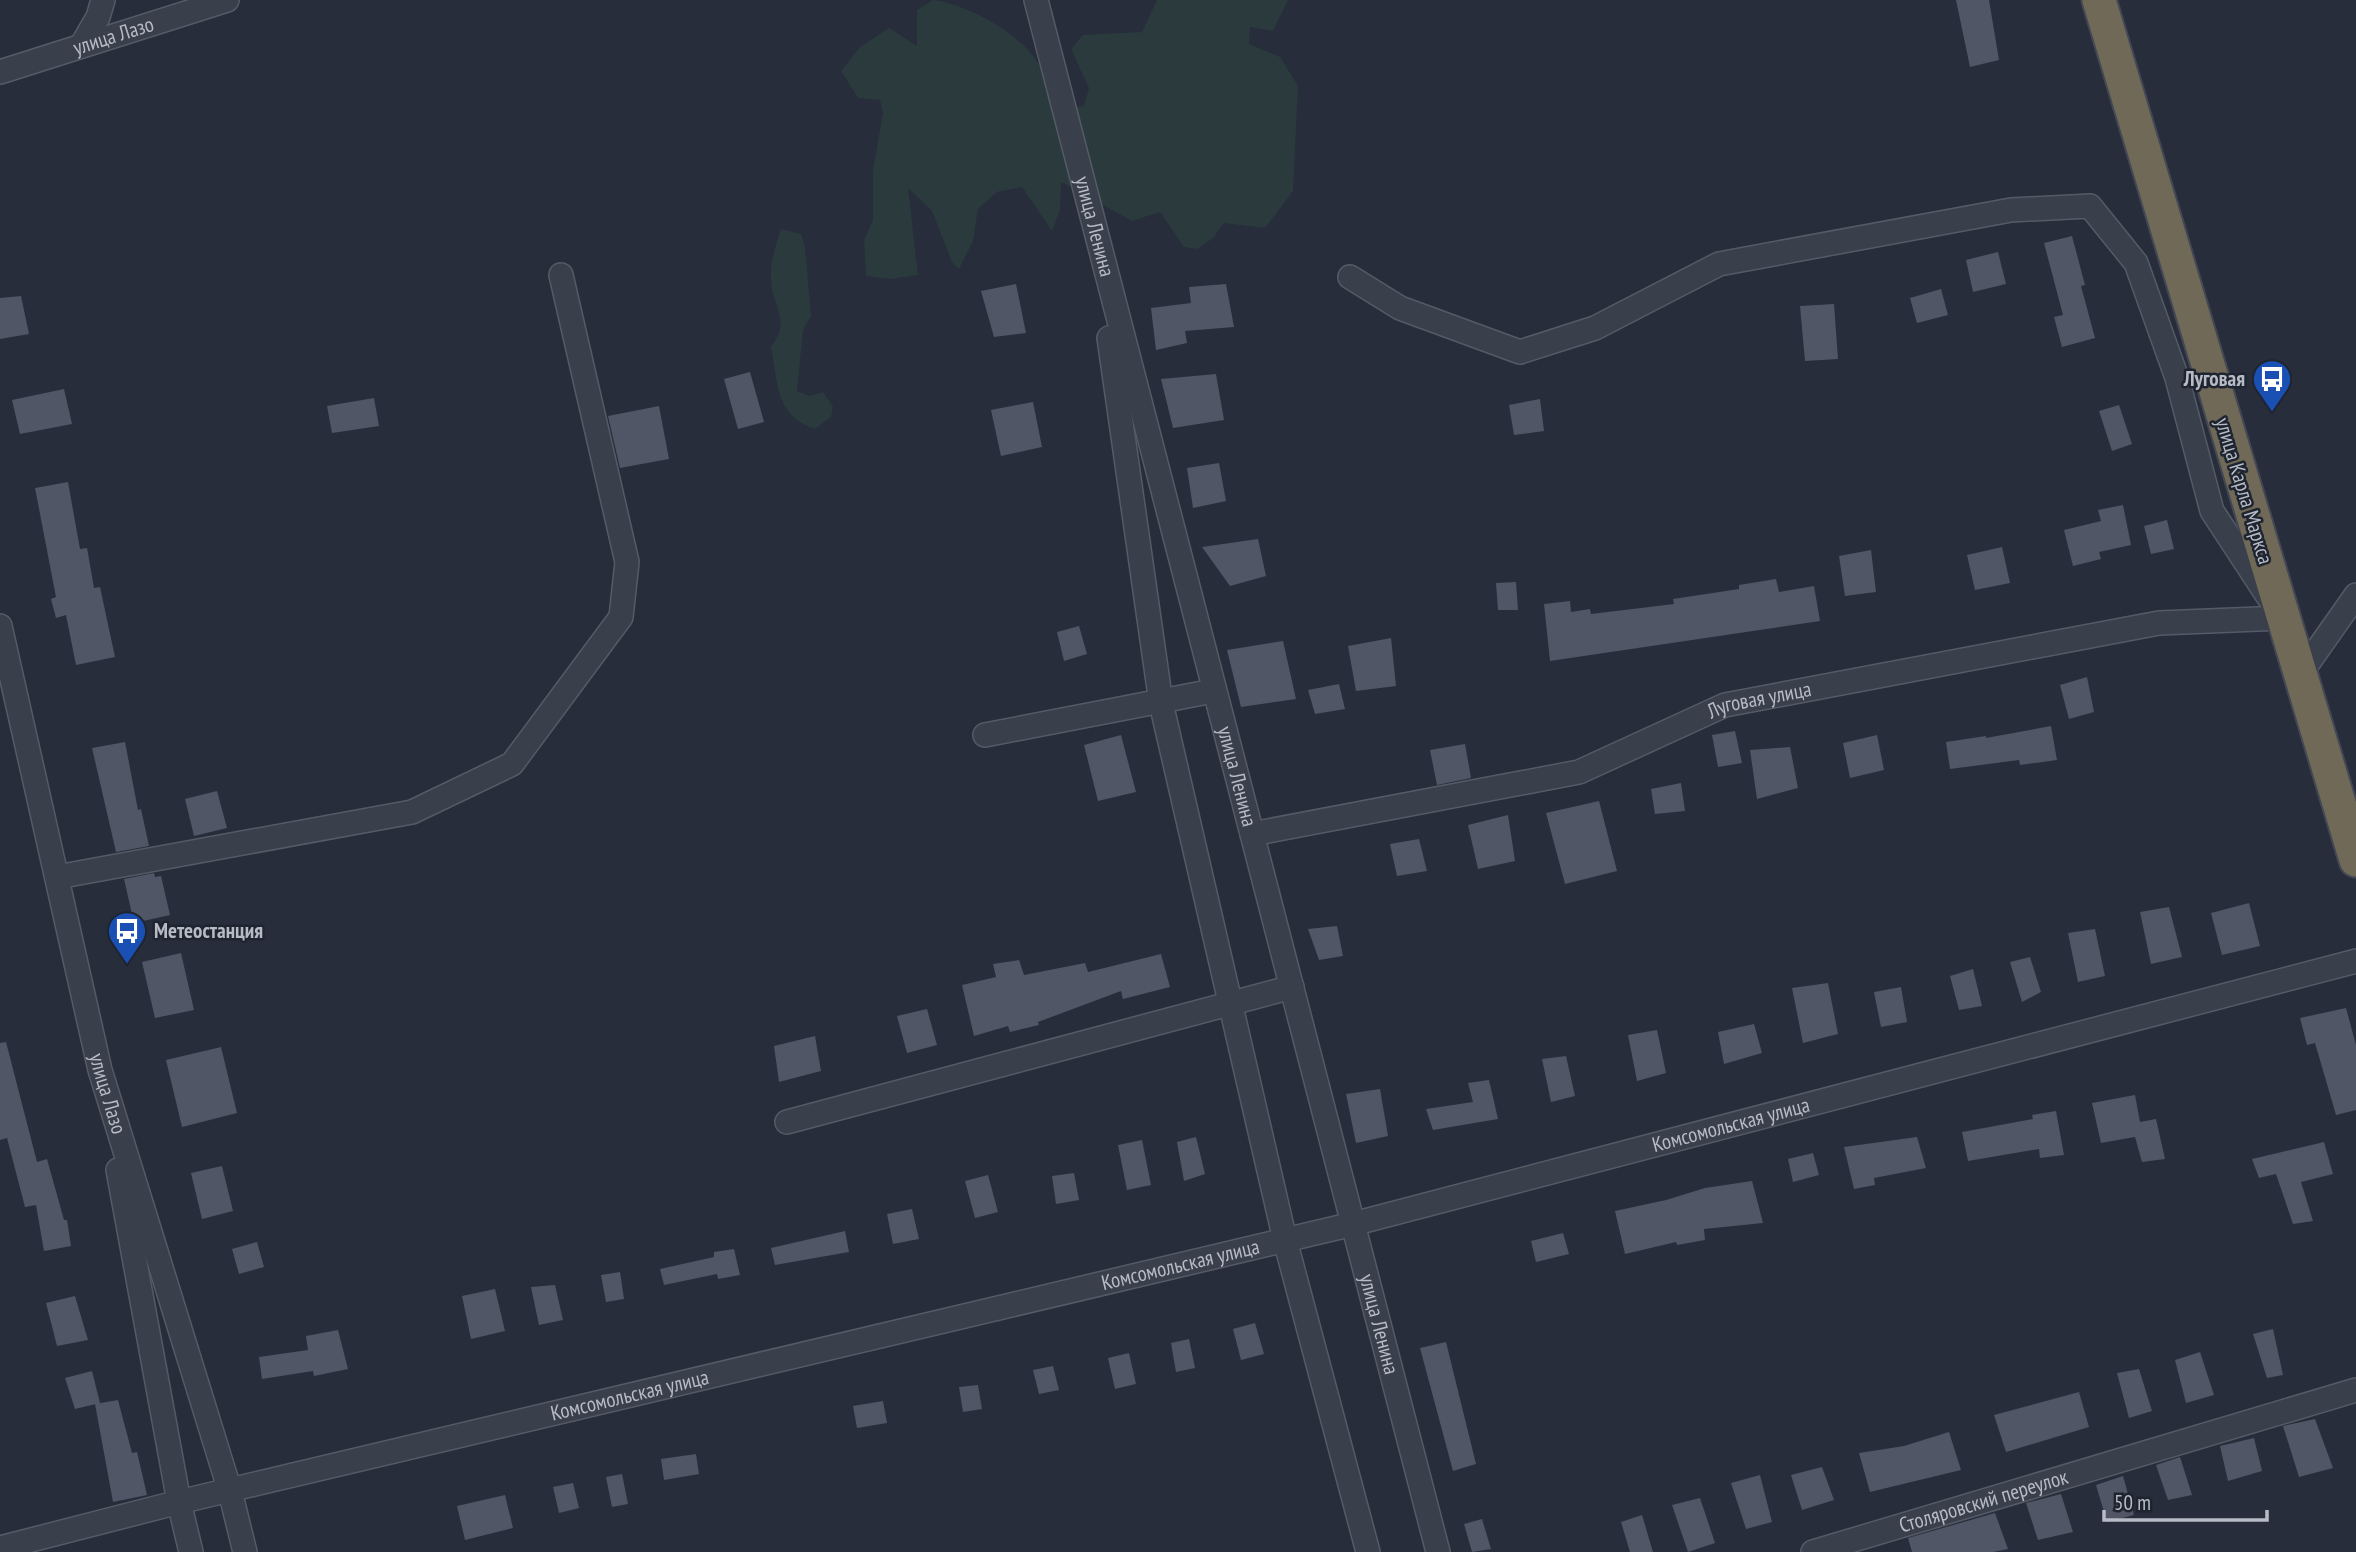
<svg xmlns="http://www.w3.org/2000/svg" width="2356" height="1552" font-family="'PT Sans Narrow',sans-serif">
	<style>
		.green { fill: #2a3a3d }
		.building { fill: #505665 }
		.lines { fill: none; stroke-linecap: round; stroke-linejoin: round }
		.minor-casing { stroke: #555b66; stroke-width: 26 }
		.highway-casing { stroke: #424853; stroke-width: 37 }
		.minor { stroke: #3a404b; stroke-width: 23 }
		.highway { stroke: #706958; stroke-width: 33 }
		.labels { text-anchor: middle; stroke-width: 5; stroke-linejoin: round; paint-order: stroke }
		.street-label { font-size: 21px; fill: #b6bbc6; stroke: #1f2530 }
		.poi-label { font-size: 21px; font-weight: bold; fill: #b6bbc6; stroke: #1f2530; text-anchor: end }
	</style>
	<rect width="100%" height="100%" fill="#272d3b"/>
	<path class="green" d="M933,0C967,4 1020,33 1038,63C1046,75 1049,95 1053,109L1084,106L1089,88L1071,49L1083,35L1142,32L1157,0H1288L1273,31L1250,27L1249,44L1280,57L1298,86L1293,191L1265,228L1224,223L1213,238L1197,249L1184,247L1160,212L1132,221L1061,182L1060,210L1052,231L1022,187L997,192L978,209L973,241L959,269L952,262L932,211L908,188L918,275L891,279L866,276L864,240L873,220V170L883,113L880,100L858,98L841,71L860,47L889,28L917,46V10Z
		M781,229L801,234L805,246L811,316L803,330L797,391L810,396L823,392L833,407L831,417L815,429C775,416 778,383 771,347C792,320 772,308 771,279C770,262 776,244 781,229Z"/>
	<path class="building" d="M1956,0H1989L1999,60L1970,67Z
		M2072,236L2085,285L2081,286L2095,338L2062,347L2054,317L2063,315L2044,243Z
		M1998,252L2006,284L1973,292L1966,260Z
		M1016,284L1026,333L994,337L981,291Z
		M1226,284L1234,327L1185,331L1187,343L1156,350L1151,308L1191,303L1189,287Z
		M1941,289L1948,315L1917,323L1910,298Z
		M21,296L29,334L0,339V298Z
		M1834,304L1838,359L1805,361L1800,306Z
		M750,372L764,422L738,429L724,379Z
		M1216,374L1224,420L1173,428L1161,379Z
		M64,389L72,424L20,434L12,400Z
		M374,398L379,426L332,433L327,406Z
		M1540,399L1544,431L1514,435L1509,405Z
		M1033,402L1042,447L1001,456L991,410Z
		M2119,405L2132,444L2112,451L2099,411Z
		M659,406L669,459L620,468L608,416Z
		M1219,463L1226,501L1193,508L1187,468Z
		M68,482L80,549L87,548L94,588L100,587L115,657L76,665L66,615L56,618L51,599L56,597L35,488Z
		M2123,505L2131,545L2099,552L2101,559L2073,566L2064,530L2101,521L2098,510Z
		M2167,520L2174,549L2151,554L2144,526Z
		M1258,539L1266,576L1230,586L1202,547Z
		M2002,547L2010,583L1975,590L1967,555Z
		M1871,550L1876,592L1845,596L1839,556Z
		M1776,579L1779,592L1814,586L1820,621L1550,661L1544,604L1570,601L1571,612L1590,609L1591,614L1674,604L1673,599L1739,589V585Z
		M1516,582L1518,610H1498L1496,583Z
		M1079,626L1087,654L1064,661L1057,632Z
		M1391,638L1396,686L1356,691L1348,646Z
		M1283,641L1296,699L1241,707L1227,650Z
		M2087,677L2094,712L2069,719L2060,685Z
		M1339,684L1345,709L1315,714L1308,690Z
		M2051,726L2057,760L2020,765L2019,760L1950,769L1946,742L1986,736V738Z
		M1735,731L1742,763L1718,767L1712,735Z
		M1121,735L1136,792L1098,801L1084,745Z
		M1877,735L1884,770L1850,778L1843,743Z
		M125,742L138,810L141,809L149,846L116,852L92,748Z
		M1465,744L1471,778L1437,785L1430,750Z
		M1790,747L1798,788L1757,799L1750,750Z
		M1681,783L1685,811L1655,814L1651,789Z
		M217,791L227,828L194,836L185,799Z
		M1599,801L1617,871L1565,884L1546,813Z
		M1508,815L1515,861L1478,869L1468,825Z
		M1419,839L1427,871L1397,876L1390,844Z
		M154,873L155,877L161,876L170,915L134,923L124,879Z
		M2249,903L2260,946L2222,955L2211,913Z
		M2169,907L2182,957L2151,964L2140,912Z
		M1337,926L1343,956L1319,960L1308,929Z
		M2095,929L2105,976L2078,982L2068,933Z
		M181,953L194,1010L155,1018L142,962Z
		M1161,954L1170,987L1123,999L1121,991L1038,1022L1039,1025L1010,1032L1008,1026L974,1036L962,985L996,977L993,964L1019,960L1024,975L1085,963L1088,972Z
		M2030,957L2041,992L2022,1002L2010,962Z
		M1973,969L1982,1006L1959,1010L1950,976Z
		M1828,983L1838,1034L1803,1043L1792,988Z
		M1901,987L1907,1022L1881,1027L1874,992Z
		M2346,1008L2356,1045V1110L2336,1115L2315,1043L2307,1045L2300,1018Z
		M927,1009L937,1045L907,1053L897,1016Z
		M1754,1024L1762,1053L1724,1064L1718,1032Z
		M1657,1030L1666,1073L1637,1081L1628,1035Z
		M815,1036L821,1071L779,1082L774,1046Z
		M6,1042L37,1162L47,1159L64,1220H67L71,1246L44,1251L36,1205L25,1207L7,1138L0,1140V1043Z
		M221,1047L237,1113L182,1127L166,1060Z
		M1566,1056L1575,1096L1551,1102L1542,1059Z
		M1489,1080L1498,1119L1433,1130L1426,1109L1473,1102L1468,1083Z
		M1380,1089L1388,1136L1356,1143L1346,1094Z
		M2135,1095L2140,1122L2156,1119L2165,1159L2142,1162L2135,1137L2101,1143L2092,1103Z
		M2056,1111L2064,1155L2040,1158L2039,1149L1968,1161L1962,1132L2033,1119L2032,1115Z
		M1196,1137L1205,1174L1184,1181L1177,1142Z
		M1917,1137L1926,1168L1874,1178L1875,1185L1854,1189L1844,1147Z
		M1142,1140L1151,1185L1127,1190L1118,1145Z
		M2324,1142L2333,1174L2301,1182L2313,1221L2293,1224L2276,1174L2259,1178L2252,1159Z
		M1813,1153L1819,1175L1793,1182L1788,1159Z
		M222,1166L233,1211L202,1219L191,1173Z
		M1074,1173L1079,1200L1056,1204L1052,1176Z
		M988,1175L998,1212L975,1218L965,1181Z
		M1752,1181L1763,1223L1704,1229L1705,1240L1677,1245L1676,1242L1625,1254L1615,1211L1666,1200L1705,1188Z
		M912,1209L919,1239L893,1244L887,1214Z
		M845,1231L849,1252L775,1265L771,1248Z
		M1563,1233L1569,1254L1536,1262L1531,1241Z
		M257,1242L264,1267L239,1274L232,1249Z
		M734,1249L740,1275L718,1279L717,1274L664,1285L660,1269L714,1257V1252Z
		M620,1272L624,1299L606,1302L601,1275Z
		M555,1285L563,1320L539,1325L531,1287Z
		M495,1289L505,1331L471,1339L462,1296Z
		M75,1296L88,1340L57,1346L46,1303Z
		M1255,1323L1264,1354L1241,1360L1233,1329Z
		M2273,1329L2283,1375L2267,1378L2253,1334Z
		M338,1330L348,1369L314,1376L313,1371L262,1379L259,1357L308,1350L306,1336Z
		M1189,1339L1195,1368L1176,1372L1171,1343Z
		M1446,1342L1476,1464L1453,1471L1420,1348Z
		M2200,1352L2214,1395L2186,1403L2175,1360Z
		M1129,1353L1136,1384L1115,1389L1108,1358Z
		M1053,1366L1059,1390L1039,1394L1033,1370Z
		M2139,1369L2152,1411L2129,1418L2117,1373Z
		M92,1371L100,1403L75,1409L65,1378Z
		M978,1385L982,1409L963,1412L959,1387Z
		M2079,1392L2089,1427L2006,1452L1994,1415Z
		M118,1400L132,1453L137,1452L147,1495L113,1502L95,1404Z
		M883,1401L887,1423L857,1428L853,1406Z
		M2315,1419L2333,1468L2299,1477L2283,1426Z
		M1949,1432L1961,1470L1870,1492L1859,1453L1904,1446Z
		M2254,1438L2262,1471L2228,1481L2220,1446Z
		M696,1454L699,1474L664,1480L661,1459Z
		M2180,1457L2192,1495L2168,1500L2156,1465Z
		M1822,1467L1834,1500L1802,1510L1791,1475Z
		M622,1474L628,1504L612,1507L606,1477Z
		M1760,1475L1772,1522L1746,1529L1731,1483Z
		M2123,1476L2134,1515L2107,1522L2096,1485Z
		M573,1483L579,1508L559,1513L553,1487Z
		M2061,1494L2073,1532L2038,1540L2026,1503Z
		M505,1495L513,1528L465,1540L457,1506Z
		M1700,1498L1715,1543L1688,1552L1672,1505Z
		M1995,1513L2008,1549L1993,1552H1912L1908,1538Z
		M1642,1515L1653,1552H1630L1621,1522Z
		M1482,1519L1491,1549L1472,1552L1464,1524Z"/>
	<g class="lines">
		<g class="minor-casing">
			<g id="minor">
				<path id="s1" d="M1036,0L1438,1552"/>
				<path d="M83,43L98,17L103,0"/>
				<path id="s2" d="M0,72L227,0"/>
				<path d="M1350,277L1400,308L1520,352L1595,328L1719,264L2011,210L2090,206L2136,263L2177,378L2212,511L2269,598"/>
				<path d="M1109,338L1161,703L1285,1240L1368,1552"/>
				<path id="s3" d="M0,626L100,1070L230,1491L245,1552"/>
				<path d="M2299,676L2356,595"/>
				<path d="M985,735L1213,691"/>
				<path id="s4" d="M1252,834L1579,772L1725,705L2159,623L2283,618"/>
				<path d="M57,877L412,812L512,764L621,617L627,562L561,275"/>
				<path d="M787,1122L1292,987"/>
				<path d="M118,1170L179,1502L191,1552"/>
				<path id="s5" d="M0,1548L179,1502L1353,1224L2356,961"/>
				<path id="s6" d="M1813,1552L2356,1390"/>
			</g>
		</g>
		<g class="highway-casing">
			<path id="highway" d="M2099,0L2356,860"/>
		</g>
		<use href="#minor" class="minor"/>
		<use href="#highway" class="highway"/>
	</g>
	<defs>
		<g id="bus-pin" transform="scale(2.0125)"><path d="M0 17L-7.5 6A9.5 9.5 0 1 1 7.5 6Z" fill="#1a4fb4" stroke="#1f2530"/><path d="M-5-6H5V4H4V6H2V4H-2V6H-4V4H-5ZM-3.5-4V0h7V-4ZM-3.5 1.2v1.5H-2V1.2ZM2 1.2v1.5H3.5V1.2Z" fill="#fff"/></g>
	</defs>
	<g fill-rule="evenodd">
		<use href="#bus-pin" x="2272" y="379"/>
		<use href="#bus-pin" x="127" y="931"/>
	</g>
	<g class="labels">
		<g class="street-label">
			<text dy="7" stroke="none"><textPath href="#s2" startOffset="119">улица Лазо</textPath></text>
			<text dy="7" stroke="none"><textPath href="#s1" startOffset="234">улица Ленина</textPath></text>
			<text transform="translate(2244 491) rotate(73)" y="7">улица Карла Маркса</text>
			<text dy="7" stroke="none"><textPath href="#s4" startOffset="528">Луговая улица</textPath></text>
			<text dy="7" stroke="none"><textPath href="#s1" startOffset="802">улица Ленина</textPath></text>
			<text dy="7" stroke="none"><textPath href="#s3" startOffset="480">улица Лазо</textPath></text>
			<text dy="7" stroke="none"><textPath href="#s5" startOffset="1782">Комсомольская улица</textPath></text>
			<text dy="7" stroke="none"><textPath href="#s5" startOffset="1214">Комсомольская улица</textPath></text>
			<text dy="7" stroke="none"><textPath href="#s1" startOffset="1368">улица Ленина</textPath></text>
			<text dy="7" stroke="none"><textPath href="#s5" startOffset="648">Комсомольская улица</textPath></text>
			<text dy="7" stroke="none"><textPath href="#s6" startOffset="178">Столяровский переулок</textPath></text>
		</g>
		<g class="poi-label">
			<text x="2245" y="386">Луговая</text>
			<text x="154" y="938" text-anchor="start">Метеостанция</text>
		</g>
	</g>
	<path d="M2104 1510v10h163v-10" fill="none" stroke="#b6bbc6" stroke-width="3.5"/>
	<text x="2114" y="1510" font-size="21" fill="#b6bbc6" stroke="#1f2530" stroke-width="5" paint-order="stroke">50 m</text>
</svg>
